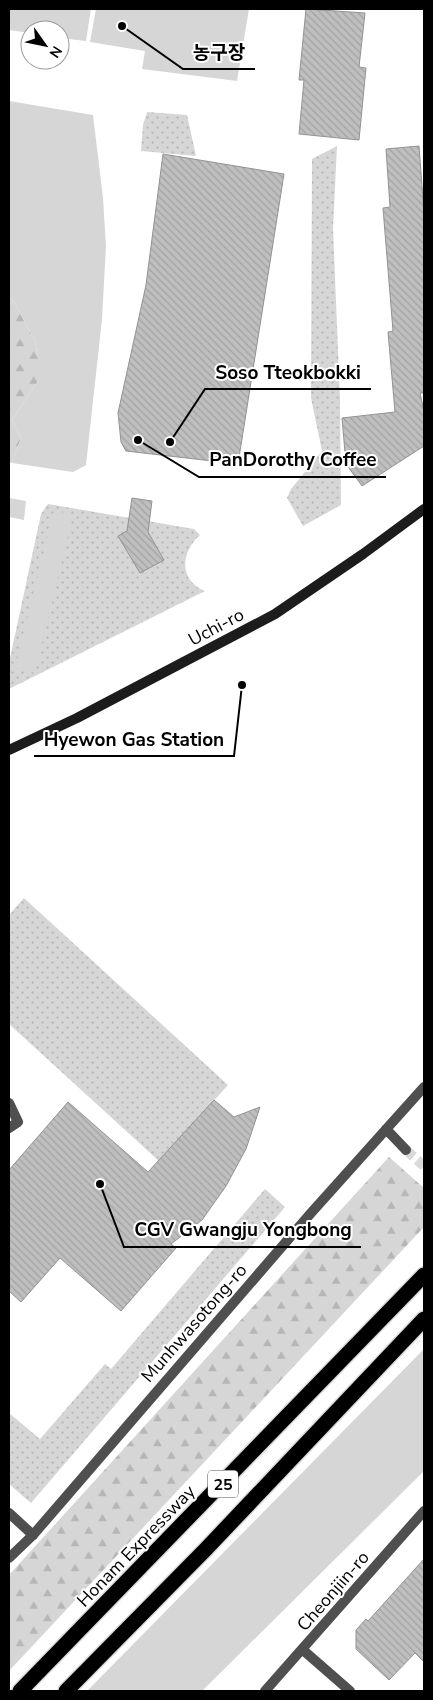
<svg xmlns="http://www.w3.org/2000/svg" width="433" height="1700" font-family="'Nunito Sans','Noto Sans KR',sans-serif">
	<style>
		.grass { fill: url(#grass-dots) }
		.forest { fill: url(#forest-firs) }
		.green { fill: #d6d6d6 }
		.building { fill: url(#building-back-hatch); stroke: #939393 }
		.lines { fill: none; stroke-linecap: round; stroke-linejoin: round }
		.tertiary-tunnel { stroke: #d9d9d9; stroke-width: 10; stroke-dasharray: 10 5; stroke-linecap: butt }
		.motorway-casing { stroke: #dbdbdb; stroke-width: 18 }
		.minor { stroke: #4f4f4f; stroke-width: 10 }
		.tertiary { stroke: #4f4f4f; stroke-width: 10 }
		.secondary { stroke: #1c1c1c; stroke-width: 10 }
		.motorway { stroke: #000; stroke-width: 15 }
		.labels { text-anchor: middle; stroke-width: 4; stroke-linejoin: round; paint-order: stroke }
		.shield { fill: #fff; stroke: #4c4c4c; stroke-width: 1 }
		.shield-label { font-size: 16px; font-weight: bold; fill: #000 }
		.street-label { font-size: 18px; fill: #000; stroke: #fff }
		.leader { fill: none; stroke: #000; stroke-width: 2 }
		.callout-dot { fill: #000; stroke: #fff; stroke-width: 2 }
		.callout-label { font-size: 19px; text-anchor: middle; font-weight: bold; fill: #000; stroke: #fff; stroke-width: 4; stroke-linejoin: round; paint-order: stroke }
	</style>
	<defs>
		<pattern id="grass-dots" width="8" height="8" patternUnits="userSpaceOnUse" patternTransform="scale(1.25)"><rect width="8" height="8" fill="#d6d6d6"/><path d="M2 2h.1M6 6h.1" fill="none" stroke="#b6b6b6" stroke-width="1.8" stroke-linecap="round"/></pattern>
		<pattern id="forest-firs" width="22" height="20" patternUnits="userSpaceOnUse" patternTransform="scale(1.25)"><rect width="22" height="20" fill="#d6d6d6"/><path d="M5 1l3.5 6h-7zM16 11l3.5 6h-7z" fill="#b6b6b6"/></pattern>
		<pattern id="building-back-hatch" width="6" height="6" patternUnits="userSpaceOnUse" patternTransform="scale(1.25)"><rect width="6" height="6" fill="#bfbfbf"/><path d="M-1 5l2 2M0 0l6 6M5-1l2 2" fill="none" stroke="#a2a2a2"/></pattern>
	</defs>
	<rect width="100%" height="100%" fill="#fff"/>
	<path class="grass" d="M147,112L187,115L196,156L141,151L143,125Z
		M337,146L333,229L340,399L341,505L303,526L287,498L291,489L322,451L311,398L312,159Z
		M48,504L194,529L200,535C181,552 178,580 205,591L9,689V663L41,514Z
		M24,898L228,1085L159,1161L9,1024V915Z
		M265,1189L285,1207L31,1503L9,1484V1413L40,1439L105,1364L111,1369Z"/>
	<path class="forest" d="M9,297L15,303L35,341L38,357V381L12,420L21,438L12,463L9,462Z
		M389,1157L424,1188V1227L9,1671V1575Z"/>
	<path class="green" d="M9,9H91L86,41L60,38V30H30V33L9,30Z
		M96,9H249L237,81L142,69L145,51L90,42Z
		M9,101L93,115L103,198L106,246L102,319L86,465L73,472L12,463L21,438L12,420L38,381V357L35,341L15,303L9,297Z
		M9,498L26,501L24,520L9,517Z
		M54,510L73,515L35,673L15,668Z
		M424,1349V1471L202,1691H87Z"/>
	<path class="building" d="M306,9L365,13L359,67L366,68L359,140L299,134L304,80H299Z
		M419,146L424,213V393H420L424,411V446L362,486L346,464L342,418L395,412L388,332L393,331L383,208L390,207L386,149Z
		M163,154L284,174L238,464L126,451L121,442L118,413L146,285Z
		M132,498L152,501L148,532L164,560L140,573L118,536L127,531Z
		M214,1100L234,1117L260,1107L246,1149L226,1186L202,1220L171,1244L176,1248L121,1311L60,1258L21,1302L9,1291V1170L68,1102L148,1172Z
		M424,1559V1662L415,1653L389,1680L356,1649V1630L366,1619L368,1621Z"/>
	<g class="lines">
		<path class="tertiary-tunnel" d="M406,1150L424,1166"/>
		<g class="motorway-casing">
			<path id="motorway" d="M20,1691L424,1275
				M66,1691L206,1549L424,1319"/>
		</g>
		<path class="minor" d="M9,1103L18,1122L9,1128
			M9,1513L33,1535"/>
		<path class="tertiary" d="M386,1129L406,1150
			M9,1558L33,1535L311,1213L424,1087
			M303,1650L350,1691
			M265,1691L424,1511"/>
		<path class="secondary" d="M9,750L77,718L275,614L363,554L424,509"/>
		<use href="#motorway" class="motorway"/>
	</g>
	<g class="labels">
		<rect class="shield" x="208" y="1470.5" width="30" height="27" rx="4"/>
		<g class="shield-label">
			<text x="223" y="1490">25</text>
		</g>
		<g class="street-label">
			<text transform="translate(216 627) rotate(-28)" y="6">Uchi-ro</text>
			<text transform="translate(194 1323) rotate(-49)" y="6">Munhwasotong-ro</text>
			<text transform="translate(136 1546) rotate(-46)" y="6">Honam Expressway</text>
			<text transform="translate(333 1591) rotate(-49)" y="6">Cheonjiin-ro</text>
		</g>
	</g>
	<path class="leader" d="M122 26L183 69H255M170 442L205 389H371M138 440L199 477H386M242 685L234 756H34M100 1184L124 1247H361"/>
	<g class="callout-dot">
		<circle cx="122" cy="26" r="5"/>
		<circle cx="170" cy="442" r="5"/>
		<circle cx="138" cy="440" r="5"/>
		<circle cx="242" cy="685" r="5"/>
		<circle cx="100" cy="1184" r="5"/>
	</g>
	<g class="callout-label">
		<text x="219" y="59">농구장</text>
		<text x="288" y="379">Soso Tteokbokki</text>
		<text x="293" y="466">PanDorothy Coffee</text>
		<text x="134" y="746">Hyewon Gas Station</text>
		<text x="243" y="1236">CGV Gwangju Yongbong</text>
	</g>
	<rect width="433" height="1700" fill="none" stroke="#000000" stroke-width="20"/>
	<g transform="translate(45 45) rotate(123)"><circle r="24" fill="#ffffff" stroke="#999999"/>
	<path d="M0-4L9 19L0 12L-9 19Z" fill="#000000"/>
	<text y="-8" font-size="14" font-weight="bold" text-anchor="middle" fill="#000000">N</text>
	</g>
</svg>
